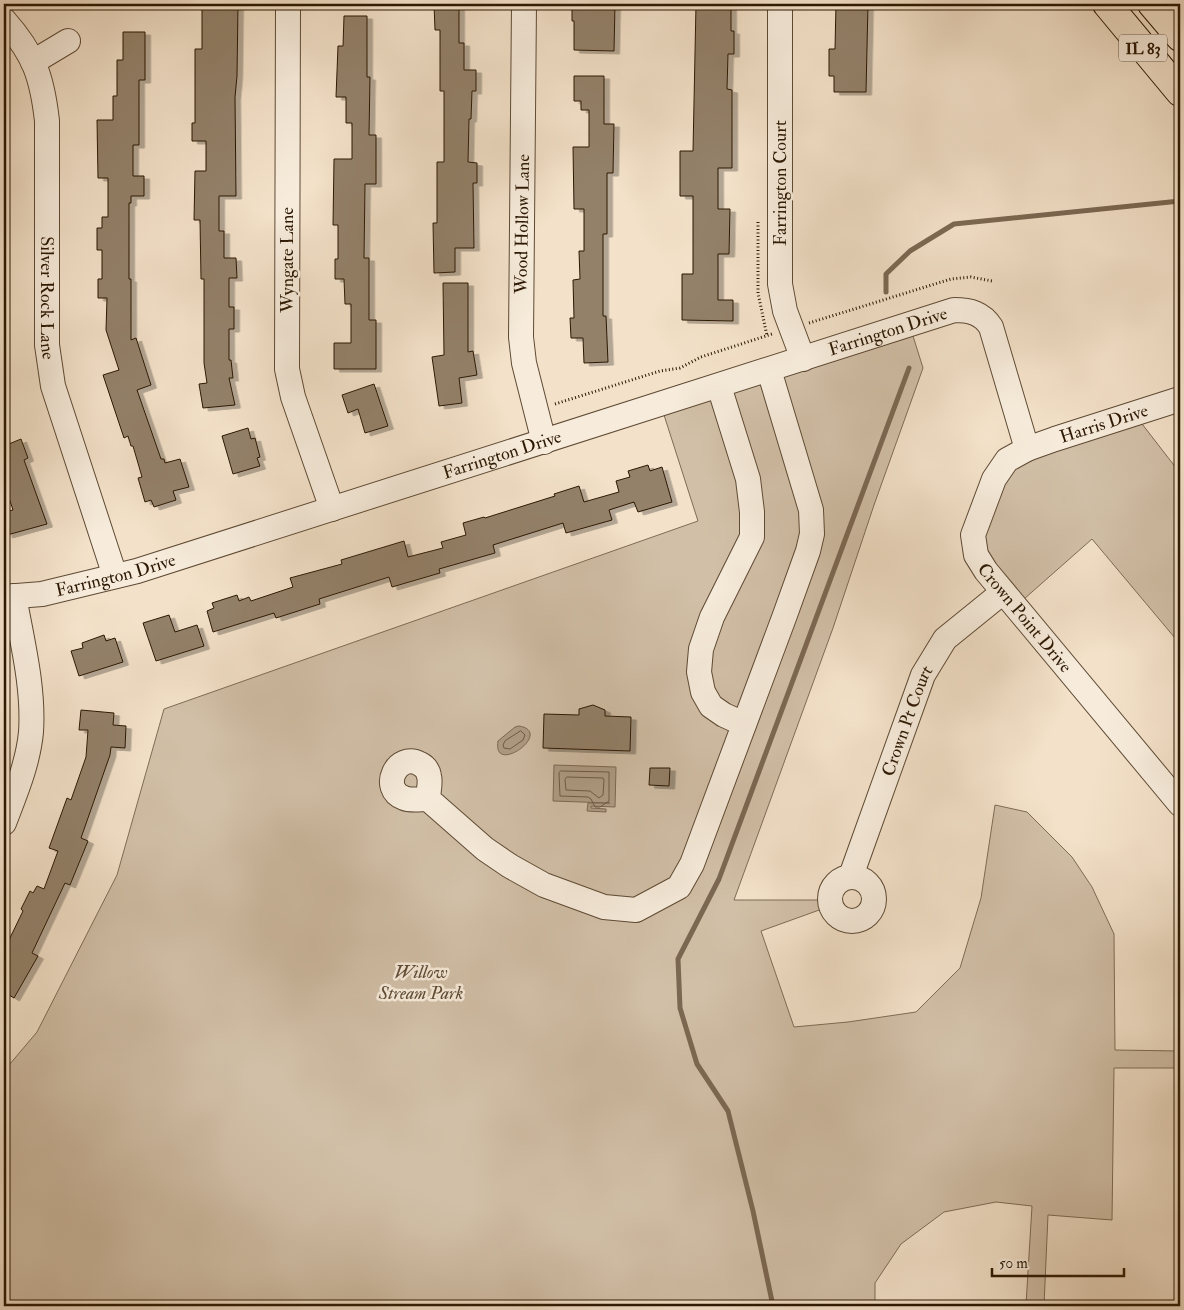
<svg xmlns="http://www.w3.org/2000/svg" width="1184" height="1310" font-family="'IM FELL Double Pica',serif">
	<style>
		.green { fill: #d1bfa7; stroke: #7e6c55 }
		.water { fill: #af9d86; stroke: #7b6852 }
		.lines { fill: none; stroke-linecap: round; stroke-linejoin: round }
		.shore { stroke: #6e5a44; stroke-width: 1 }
		.stream { stroke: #7b6852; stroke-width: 5 }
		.building { fill: #93816a; stroke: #2c1803; filter: url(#shadow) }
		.minor-casing { stroke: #5e4a34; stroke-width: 26 }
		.major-casing { stroke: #2c1803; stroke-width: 30 }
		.path { stroke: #2c1803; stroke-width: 3; stroke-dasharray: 1 2.5; stroke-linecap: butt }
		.minor { stroke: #f7ecdc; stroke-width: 24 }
		.major { stroke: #f3e1c9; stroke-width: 28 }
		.labels { text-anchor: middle; stroke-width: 5; stroke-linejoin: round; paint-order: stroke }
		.shield { fill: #f7ecdc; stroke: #695844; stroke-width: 1 }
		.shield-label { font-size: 16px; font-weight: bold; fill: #2c1803 }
		.street-label { font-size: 18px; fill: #2c1803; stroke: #f7ecdc }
		.park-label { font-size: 18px; font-style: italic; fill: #5e4a34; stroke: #f7ecdc }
	</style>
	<defs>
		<filter id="shadow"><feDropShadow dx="5.5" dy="3" stdDeviation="0" flood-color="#0004"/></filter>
	</defs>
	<rect width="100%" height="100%" fill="#f3e1c9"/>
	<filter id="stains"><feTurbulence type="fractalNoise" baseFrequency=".004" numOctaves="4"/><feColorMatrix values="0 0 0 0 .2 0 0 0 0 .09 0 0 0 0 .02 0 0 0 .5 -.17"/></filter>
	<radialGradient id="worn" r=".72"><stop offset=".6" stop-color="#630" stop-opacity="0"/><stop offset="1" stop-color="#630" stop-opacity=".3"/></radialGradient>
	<path class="green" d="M913,336L923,368L874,505L833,628L734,900H820L822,909L761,931L794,1027L848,1022L916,1012L960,968L981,898L995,805L1027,812L1072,857L1092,887L1114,934L1115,1050L1180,1051V1068H1114L1112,1220L1048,1215L1044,1306L1026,1305L1032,1206L996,1202L944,1212L901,1244L875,1283V1306H4V1071L37,1032L117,875L164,709L698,521L664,415Z
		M1139,420L1180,473V644L1092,539L1024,599L989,558L982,530L1014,464Z"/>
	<path class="water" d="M519,726C555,732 492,777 498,741L515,727Z
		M554,765L616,767L615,807L591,806V808L606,809V812L587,811L588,803H610L553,801Z"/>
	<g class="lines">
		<path class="shore" d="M521,731L525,735L523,740L510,749L504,748L503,745L505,741Z
			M561,771L609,772V801L600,807H595L591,799L588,797L560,796L559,773Z
			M567,777L603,778L604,780L603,795L599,798L590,791L566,790L565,780Z"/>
		<path class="stream" d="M886,292V274L910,251L954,224L1180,201
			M773,1306L753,1211L728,1111L697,1064L680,1008L678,959L719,879L909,368"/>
	</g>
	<path class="building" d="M202,4H238L237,76L235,97L236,196H219V231H224V258H236L237,278H229V307H234V329H229V360H231L233,378H229L235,405L203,408L199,384L207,383L204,363V279H201L200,220H194L195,171H206V141H192V123H195V49H202Z
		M434,4H459V43H464V70H476V91H472L471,119H469L468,162L477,163V183H473L474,248H455V272L434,273L433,223H437V162H444V91H440V30H435Z
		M572,4H615L614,51L574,50V21H572Z
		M696,4H731V31H734V54H728L727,89L732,90V168H718V209H730L729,254H718V300H733V321L682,320V274H693V196H680V151H693Z
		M836,4H868L866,92H834V76H829V49H835Z
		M344,16H367V77H370L369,135H376V184H365L364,258H369V320H376V369H334V343H351V304H345L344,279H335V259H338V225H333L334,159H352V123H346V97H336L338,46H343Z
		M123,32H145V80H139V145H133V176H144V196H131V203H129V279H131V340L136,338L151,385L137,390L161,459H164L165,463L180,459L189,487L173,491L176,500L154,507L151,500L145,502L138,478L142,477L133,446H131L128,436L124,438L103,375L119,370L106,330L107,298H98V279H102V250H97V228H102V217H108V178H98L97,120H113V96H117V60H123Z
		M574,76H604V124H614L613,173H607V234H603V316H606L608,362L584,363L583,338H571L570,318H574L573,280L580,279L579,251H584V209H574L573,147H589V110H581V101H574Z
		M443,283H468V352L473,351L477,375L459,378L462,403L439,406L432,357L444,355Z
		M374,384L388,426L365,433L358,409L348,413L342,395Z
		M248,428L251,439L255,438L260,457L257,458L260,466L233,474L222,436Z
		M21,439L28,458L24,460L47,524L7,535L4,524V512L13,510L4,483V446Z
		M648,465L650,471L662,467L672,502L638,512L634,502L609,510L612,520L566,533L563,523L493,545L495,553L439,569L440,573L392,587L389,577L319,599L320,604L276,618L274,613L213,632L207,611L214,608L212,603L237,595L239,601L249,597L251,601L293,587L290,578L342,564L341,560L404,541L408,557L443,548L441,542L466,535L463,523L484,517L485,518L555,496L554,494L579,486L584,502L619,492L616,481L630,477L628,471Z
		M169,615L175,632L197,625L204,646L156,661L143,623Z
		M104,635L106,641L115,638L123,662L79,676L71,651L83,648L82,643Z
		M593,705L605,710V716L631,717L630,751L543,748L544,714L579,715V709Z
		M81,710L114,713L113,725L126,726L125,748L111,747L110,755L81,838L88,841L70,885L65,883L32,953L38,956L14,998L4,992V937L9,940L23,911L21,909L30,891L33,893L37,886L44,889L58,851L49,848L67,798L71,800L86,757L88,730H79Z
		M650,768H670L669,786L649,785Z"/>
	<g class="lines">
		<g class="minor-casing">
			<g id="minor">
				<path d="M288,4L287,369L293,397L332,509"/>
				<path d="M524,4L521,337L524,363L544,442"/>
				<path d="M780,4V284L785,311L803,359"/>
				<path id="s1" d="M4,20C34,54 42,76 47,121V345L53,386L115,576"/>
				<path d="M33,62L68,41"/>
				<path d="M719,386L748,479L752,512V537L712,617L701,649L699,672L703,692L711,706L724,715L744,724"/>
				<path id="s2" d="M1027,449L1055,439L1180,399"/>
				<path id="s3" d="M4,597L42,594L137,571L954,310C970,310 982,313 991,327L1027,449L1007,460L994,479L973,535L976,555L986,571L1180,804"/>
				<path d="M428,799C428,792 431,783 429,776C428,770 424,766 420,764C397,751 379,789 404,798C411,801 420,799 428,799L485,849L510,866L544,885L604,907L636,910L679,887L692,864L785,615L808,551L812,534L811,510L769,370"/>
				<path d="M4,823C15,794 28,764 31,732C34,687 22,641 14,596"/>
				<path id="s4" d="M851,876L923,675L945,639L1003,592"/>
				<circle cx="852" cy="899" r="22"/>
			</g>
		</g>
		<g class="major-casing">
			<path id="major" d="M1107,4L1180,92
				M1152,4L1180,37"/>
		</g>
		<path class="path" d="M758,222V293L767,336
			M809,323L951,279L971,277L992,281
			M555,404L660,371L680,368L701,357L772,334"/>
		<use href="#minor" class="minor"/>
		<use href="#major" class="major"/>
	</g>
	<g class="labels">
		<rect class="shield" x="1119" y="34.5" width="48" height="27" rx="4"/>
		<g class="shield-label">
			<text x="1143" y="54">IL 83</text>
		</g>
		<g class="street-label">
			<text transform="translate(780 183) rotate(-90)" y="6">Farrington Court</text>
			<text transform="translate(522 224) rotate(-89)" y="6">Wood Hollow Lane</text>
			<text transform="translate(287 260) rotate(-90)" y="6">Wyngate Lane</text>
			<text dy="6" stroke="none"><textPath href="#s1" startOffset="289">Silver Rock Lane</textPath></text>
			<text dy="6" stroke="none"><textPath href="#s3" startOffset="924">Farrington Drive</textPath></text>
			<text dy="6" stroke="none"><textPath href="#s2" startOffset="81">Harris Drive</textPath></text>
			<text dy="6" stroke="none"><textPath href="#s3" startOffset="519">Farrington Drive</textPath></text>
			<text dy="6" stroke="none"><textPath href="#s3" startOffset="114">Farrington Drive</textPath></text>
			<text dy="6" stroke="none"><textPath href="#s3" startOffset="1369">Crown Point Drive</textPath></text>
			<text dy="6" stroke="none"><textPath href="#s4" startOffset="165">Crown Pt Court</textPath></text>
		</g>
		<g class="park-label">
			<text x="421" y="978">Willow<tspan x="421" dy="21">Stream Park</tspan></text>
		</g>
	</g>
	<rect width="1184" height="1310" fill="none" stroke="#f3e1c9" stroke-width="20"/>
	<rect x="5" y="5" width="1174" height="1300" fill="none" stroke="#2c1803" stroke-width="2.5"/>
	<rect x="10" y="10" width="1164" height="1290" fill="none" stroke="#2c1803"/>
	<path d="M992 1268v8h132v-8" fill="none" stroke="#2c1803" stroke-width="2.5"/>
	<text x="999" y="1268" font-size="15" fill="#2c1803" stroke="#f7ecdc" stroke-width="4" paint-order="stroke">50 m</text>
	<rect width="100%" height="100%" filter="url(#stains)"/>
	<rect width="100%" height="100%" fill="url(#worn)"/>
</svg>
